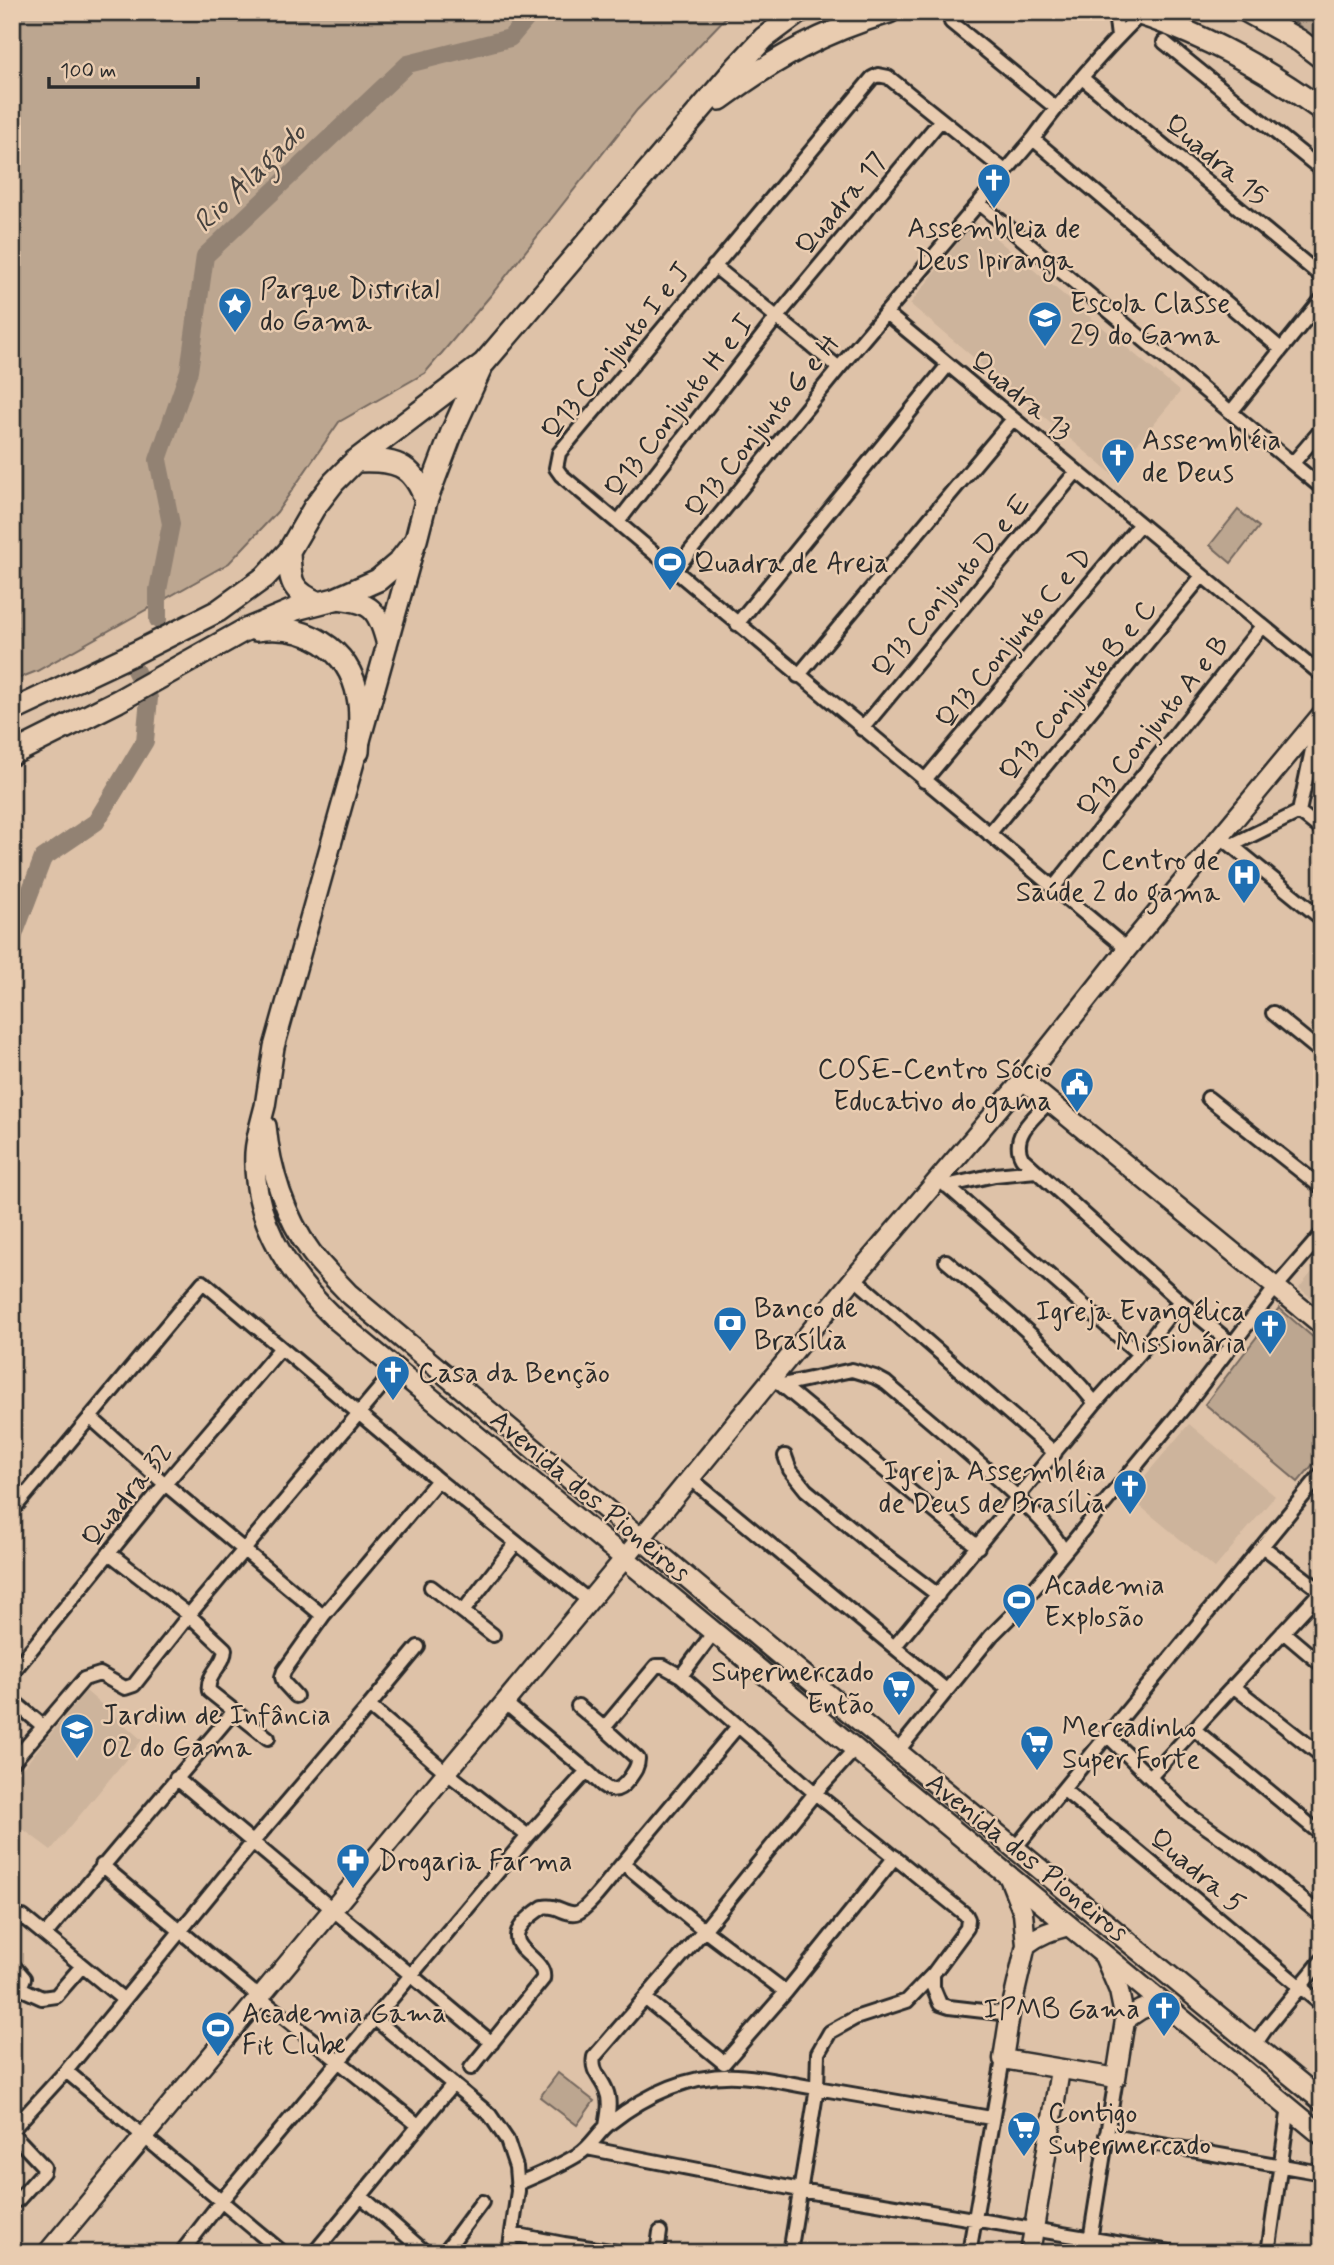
<svg xmlns="http://www.w3.org/2000/svg" width="1334" height="2265" font-family="Mynerve,sans-serif">
	<style>
		.built { fill: #cdb49c }
		.green { fill: #bca690; stroke: #74685e; stroke-width: 2 }
		.lines { fill: none; stroke-linecap: round; stroke-linejoin: round }
		.river { stroke: #928273; stroke-width: 18 }
		.street-casing { stroke: #2b2b2b; stroke-width: 18 }
		.secondary-casing { stroke: #2b2b2b; stroke-width: 23 }
		.primary-casing { stroke: #2b2b2b; stroke-width: 24 }
		.highway-casing { stroke: #2b2b2b; stroke-width: 26 }
		.street { stroke: #e9ccb0; stroke-width: 12 }
		.secondary { stroke: #e9ccb0; stroke-width: 18 }
		.primary { stroke: #e9ccb0; stroke-width: 19 }
		.highway { stroke: #e9ccb0; stroke-width: 21 }
		.labels { text-anchor: middle; stroke-width: 5; stroke-linejoin: round; paint-order: stroke }
		.street-label { font-size: 28px; fill: #2b2b2b; stroke: #e9ccb0 }
		.poi-label { font-size: 28px; fill: #2b2b2b; stroke: #e9ccb0; text-anchor: start }
		.water-label { font-size: 30px; font-style: italic; fill: #45413d; stroke: #e9ccb0 }
	</style>
	<rect width="100%" height="100%" fill="#dec2a8"/>
	<filter id="ink" filterUnits="userSpaceOnUse"><feTurbulence type="fractalNoise" baseFrequency=".0143" numOctaves="2"/><feDisplacementMap in="SourceGraphic" scale="14" xChannelSelector="R" yChannelSelector="G"/><feConvolveMatrix kernelMatrix="1 2 1 2 8 2 1 2 1" color-interpolation-filters="sRGB"/></filter>
	<g filter="url(#ink)">
		<path class="built" d="M975,221L1180,392L1112,474L910,304Z
			M1322,1260V1306L1299,1288Z
			M1189,1424L1275,1496L1215,1568L1128,1496Z
			M86,1691L142,1740L51,1850L12,1821V1781Z"/>
		<path class="green" d="M12,12H731L637,110L491,295L425,373L339,422L277,512L229,563L37,671L12,681Z
			M1283,12H1322V45Z
			M1238,510L1259,527L1231,563L1210,545Z
			M1279,1308L1322,1345V1454L1298,1482L1205,1404Z
			M558,2073L594,2101L577,2125L540,2097Z"/>
		<g class="lines">
			<path class="river" d="M158,620V590L171,524L158,460L189,371L205,256L408,64L510,38L532,12
				M12,940L43,858L96,822L145,741L149,698L135,670"/>
			<g class="street-casing">
				<path id="street" d="M1115,12L1118,37
					M951,22L1056,108
					M1164,42L1322,170
					M1082,78L1322,277
					M1033,139L1281,349
					M1005,171L888,77L878,75L872,78L559,453L556,468L561,475L1127,949
					M979,203L1322,488
					M714,266L839,368
					M886,313L1322,675
					M1231,412L1322,299
					M1293,463L1322,429
					M618,522L777,317L941,120
					M675,570L839,368L1033,139C1066,94 1102,52 1141,14
					M737,624L948,365
					M798,676L1013,419
					M862,729L1076,472
					M924,781L1140,524
					M1299,812L1313,745
					M1299,812L1322,830
					M989,834L1202,576
					M1220,836L1322,919
					M1232,845L1299,812
					M1054,887L1262,626
					M1273,1013L1322,1053
					M1208,1098L1322,1188
					M1049,1102C1034,1117 1010,1136 1022,1158L1180,1301L1233,1345
					M938,1178L1139,1354
					M946,1186L995,1175L1036,1171
					M946,1261C999,1306 1052,1349 1095,1403
					M854,1278L1055,1453
					M778,1382L978,1547
					M782,1385L852,1370L875,1377L886,1383C930,1421 974,1457 1016,1496C1035,1514 1052,1529 1064,1552
					M90,1417L165,1484L323,1616
					M785,1456L790,1470L806,1490L872,1545L938,1595
					M690,1478L946,1690
					M12,1511L203,1282L438,1480L588,1600
					M1262,1546L1321,1591
					M109,1553L189,1615L225,1649C225,1665 206,1674 209,1691L268,1738
					M431,1587L493,1635
					M464,1610L516,1543
					M1283,1632L1322,1665
					M895,1646L1095,1403L1139,1354L1180,1301
					M418,1647L369,1706L446,1772L528,1836
					M12,1673L165,1484L280,1349
					M681,1676L714,1632
					M1233,1686L1322,1756
					M296,1696L284,1683L282,1677L284,1671L323,1616L438,1480
					M12,1700L43,1726
					M504,1702L587,1771
					M578,1706L604,1728L656,1666H663L681,1676L815,1793L966,1915L968,1919L967,1928L933,1974V1987L940,2004L949,2007L1010,2014
					M738,1726L623,1863L704,1930L786,1992
					M1195,1730L1322,1835
					M1107,1735L1185,1812L1255,1861L1322,1916
					M897,1752L991,1636L1014,1613L1186,1405L1276,1287L1322,1234
					M12,1763L84,1679L100,1674L125,1688L134,1685L189,1615L396,1369
					M1150,1777L1322,1590
					M176,1778L492,2043
					M1064,1790L1322,2005
					M1015,1848L1322,1473
					M102,1865L260,1998L418,2125
					M12,1924L19,1918L23,1917L124,2000
					M45,1935L234,1711
					M12,1964L24,1978L20,1988L12,1996
					M933,1974L907,2001L855,2018L830,2032L818,2053L817,2088L991,2118
					M20,1988L42,1998L56,1996L82,1966
					M646,1999L724,2063L786,1992L895,1857
					M375,2019L490,2115L507,2140L516,2167L518,2191L509,2253
					M1254,2046L1267,2027L1322,1960
					M471,2068L543,1979C548,1953 482,1947 543,1907C557,1904 565,1915 576,1913C587,1911 614,1873 623,1863
					M66,2071L283,2253
					M606,2126C608,2114 611,2101 606,2090C601,2077 591,2072 594,2057L704,1930L815,1793L854,1750
					M12,2130L66,2071L253,1842L369,1706
					M12,2133L44,2167L43,2172L18,2200H12
					M1106,2135L1322,2173
					M587,2148L800,2190L1176,2253
					M517,2184C538,2175 560,2166 579,2154C592,2146 598,2132 610,2123C646,2095 690,2074 737,2076C763,2077 791,2084 817,2088L790,2253
					M362,2197L426,2253
					M512,2234L564,2244L562,2253
					M564,2244L624,2253
					M181,2253L222,2200L528,1836L587,1771C603,1785 612,1801 629,1779C634,1772 638,1767 638,1759L604,1728
					M314,2253L453,2084
					M444,2253L482,2202
					M657,2253L660,2232
					M969,2253L1003,2059
					M1088,2253L1116,2078
					M1268,2253L1289,2107"/>
			</g>
			<g class="secondary-casing">
				<path id="secondary" d="M1023,1080L1322,1325
					M1008,1875L1023,1913L1026,1945L1010,2014L1003,2059L1116,2078L1125,2020L1119,1991L1104,1956
					M1026,1945C1040,1934 1052,1930 1070,1926
					M1125,2020L1140,2010L1159,2002
					M47,2253L624,1559L854,1278L1023,1080L1127,949L1322,714
					M1030,2253L1060,2070"/>
			</g>
			<g class="primary-casing">
				<path id="primary" d="M416,541L274,1047C271,1067 268,1086 265,1106C261,1122 256,1137 255,1153C252,1219 287,1273 333,1317L1322,2135
					M335,599C372,602 378,609 387,645
					M266,1126C270,1169 285,1217 311,1252C322,1267 336,1280 348,1293L776,1652L1322,2101"/>
			</g>
			<g class="highway-casing">
				<path id="highway" d="M1134,12C1203,34 1263,67 1322,110
					M1248,12L1300,41L1322,58
					M720,99C776,58 822,32 889,12
					M355,461C394,459 413,463 426,501
					M289,551C290,581 290,591 319,603
					M256,630C304,623 349,647 358,697C362,715 359,734 358,752
					M12,711L135,653L218,611L265,577L289,551L314,508L334,482L355,461L484,363L735,69L764,38L799,12
					M12,754L118,701L243,631L296,609L335,599L378,580L398,563L416,540L426,501L452,432L481,368"/>
			</g>
			<use href="#street" class="street"/>
			<use href="#secondary" class="secondary"/>
			<use href="#primary" class="primary"/>
			<use href="#highway" class="highway"/>
		</g>
	</g>
	<defs>
		<g id="church-pin" transform="scale(1.75)"><path d="M0 17L-7.5 6A9.5 9.5 0 1 1 7.5 6Z" fill="#1f6fb2" stroke="#e9ccb0"/><path d="M-1.2-6h2.4v3.5h3.3v2.4h-3.3V6h-2.4V-.1h-3.3v-2.4h3.3Z" fill="#fff"/></g>
		<g id="sight-pin" transform="scale(1.75)"><path d="M0 17L-7.5 6A9.5 9.5 0 1 1 7.5 6Z" fill="#1f6fb2" stroke="#e9ccb0"/><path d="M0-6L1.8-2.2L6-1.7L2.9 1.2L3.7 5.4L0 3.3L-3.7 5.4L-2.9 1.2L-6-1.7L-1.8-2.2Z" fill="#fff"/></g>
		<g id="school-pin" transform="scale(1.75)"><path d="M0 17L-7.5 6A9.5 9.5 0 1 1 7.5 6Z" fill="#1f6fb2" stroke="#e9ccb0"/><path d="M0-5L7-2L0 1L-7-2ZM-4 1L0 2.5L4 1V4Q0 6-4 4Z" fill="#fff"/></g>
		<g id="stadium-pin" transform="scale(1.75)"><path d="M0 17L-7.5 6A9.5 9.5 0 1 1 7.5 6Z" fill="#1f6fb2" stroke="#e9ccb0"/><path d="M0-5a6.5 5 0 1 0 0 10a6.5 5 0 1 0 0-10ZM-3.5-1.8h7v3.6h-7Z" fill="#fff"/></g>
		<g id="hospital-pin" transform="scale(1.75)"><path d="M0 17L-7.5 6A9.5 9.5 0 1 1 7.5 6Z" fill="#1f6fb2" stroke="#e9ccb0"/><path d="M-5-5h3v3.5h4V-5h3V5h-3V1.5h-4V5h-3Z" fill="#fff"/></g>
		<g id="civic-pin" transform="scale(1.75)"><path d="M0 17L-7.5 6A9.5 9.5 0 1 1 7.5 6Z" fill="#1f6fb2" stroke="#e9ccb0"/><path d="M-.6-6.5H3V-4.5H.6V-3L4-1V1h2V6H-6V1h2V-1L-.6-3ZM-1.2 2.5V6h2.4V2.5Z" fill="#fff"/></g>
		<g id="bank-pin" transform="scale(1.75)"><path d="M0 17L-7.5 6A9.5 9.5 0 1 1 7.5 6Z" fill="#1f6fb2" stroke="#e9ccb0"/><path d="M-6-4H6V4H-6ZM0-2.3a2.3 2.3 0 1 0 0 4.6a2.3 2.3 0 1 0 0-4.6Z" fill="#fff"/></g>
		<g id="supermarket-pin" transform="scale(1.75)"><path d="M0 17L-7.5 6A9.5 9.5 0 1 1 7.5 6Z" fill="#1f6fb2" stroke="#e9ccb0"/><path d="M-6-5.5h2.5l.6 2H6L4.5 2H-2.5L-4.4-4H-6ZM-1.5 3.2a1.3 1.3 0 1 0 .1 0ZM3 3.2a1.3 1.3 0 1 0 .1 0Z" fill="#fff"/></g>
		<g id="pharmacy-pin" transform="scale(1.75)"><path d="M0 17L-7.5 6A9.5 9.5 0 1 1 7.5 6Z" fill="#1f6fb2" stroke="#e9ccb0"/><path d="M-2-6h4v4h4v4h-4v4h-4v-4h-4v-4h4Z" fill="#fff"/></g>
	</defs>
	<g fill-rule="evenodd">
		<use href="#church-pin" x="994" y="180"/>
		<use href="#sight-pin" x="235" y="304"/>
		<use href="#school-pin" x="1045" y="318"/>
		<use href="#church-pin" x="1118" y="455"/>
		<use href="#stadium-pin" x="670" y="562"/>
		<use href="#hospital-pin" x="1244" y="875"/>
		<use href="#civic-pin" x="1077" y="1084"/>
		<use href="#bank-pin" x="730" y="1323"/>
		<use href="#church-pin" x="1270" y="1326"/>
		<use href="#church-pin" x="393" y="1372"/>
		<use href="#church-pin" x="1130" y="1486"/>
		<use href="#stadium-pin" x="1019" y="1600"/>
		<use href="#supermarket-pin" x="899" y="1687"/>
		<use href="#school-pin" x="77" y="1730"/>
		<use href="#supermarket-pin" x="1037" y="1742"/>
		<use href="#pharmacy-pin" x="353" y="1860"/>
		<use href="#church-pin" x="1164" y="2008"/>
		<use href="#stadium-pin" x="218" y="2028"/>
		<use href="#supermarket-pin" x="1024" y="2128"/>
	</g>
	<g class="labels">
		<g class="street-label">
			<text transform="translate(1217 159) rotate(40)" y="10">Quadra 15</text>
			<text transform="translate(840 203) rotate(-50)" y="10">Quadra 17</text>
			<text transform="translate(615 350) rotate(-51)" y="10">Q13 Conjunto I e J</text>
			<text transform="translate(1022 395) rotate(40)" y="10">Quadra 13</text>
			<text transform="translate(678 405) rotate(-52)" y="10">Q13 Conjunto H e I</text>
			<text transform="translate(761 425) rotate(-51)" y="10">Q13 Conjunto G e H</text>
			<text transform="translate(950 585) rotate(-50)" y="10">Q13 Conjunto D e E</text>
			<text transform="translate(1013 637) rotate(-50)" y="10">Q13 Conjunto C e D</text>
			<text transform="translate(1077 689) rotate(-50)" y="10">Q13 Conjunto B e C</text>
			<text transform="translate(1152 725) rotate(-51)" y="10">Q13 Conjunto A e B</text>
			<text transform="translate(126 1494) rotate(-51)" y="10">Quadra 32</text>
			<text transform="translate(591 1495) rotate(40)" y="10">Avenida dos Pioneiros</text>
			<text transform="translate(1028 1856) rotate(39)" y="10">Avenida dos Pioneiros</text>
			<text transform="translate(1198 1870) rotate(40)" y="10">Quadra 5</text>
		</g>
		<g class="poi-label">
			<text x="994" y="237" text-anchor="middle">Assembleia de<tspan x="994" dy="32">Deus Ipiranga</tspan></text>
			<text x="260" y="298">Parque Distrital<tspan x="260" dy="32">do Gama</tspan></text>
			<text x="1070" y="312">Escola Classe<tspan x="1070" dy="32">29 do Gama</tspan></text>
			<text x="1142" y="449">Assembléia<tspan x="1142" dy="32">de Deus</tspan></text>
			<text x="694" y="572">Quadra de Areia</text>
			<text x="1220" y="869" text-anchor="end">Centro de<tspan x="1220" dy="32">Saúde 2 do gama</tspan></text>
			<text x="1052" y="1078" text-anchor="end">COSE-Centro Sócio<tspan x="1052" dy="32">Educativo do gama</tspan></text>
			<text x="754" y="1317">Banco de<tspan x="754" dy="32">Brasília</tspan></text>
			<text x="1246" y="1320" text-anchor="end">Igreja Evangélica<tspan x="1246" dy="32">Missionária</tspan></text>
			<text x="418" y="1382">Casa da Benção</text>
			<text x="1106" y="1480" text-anchor="end">Igreja Assembléia<tspan x="1106" dy="32">de Deus de Brasília</tspan></text>
			<text x="1044" y="1594">Academia<tspan x="1044" dy="32">Explosão</tspan></text>
			<text x="874" y="1681" text-anchor="end">Supermercado<tspan x="874" dy="32">Então</tspan></text>
			<text x="102" y="1724">Jardim de Infância<tspan x="102" dy="32">02 do Gama</tspan></text>
			<text x="1062" y="1736">Mercadinho<tspan x="1062" dy="32">Super Forte</tspan></text>
			<text x="378" y="1870">Drogaria Farma</text>
			<text x="1140" y="2018" text-anchor="end">IPMB Gama</text>
			<text x="242" y="2022">Academia Gama<tspan x="242" dy="32">Fit Clube</tspan></text>
			<text x="1048" y="2122">Contigo<tspan x="1048" dy="32">Supermercado</tspan></text>
		</g>
		<g class="water-label">
			<text transform="translate(249 177) rotate(-44)" y="10">Rio Alagado</text>
		</g>
	</g>
	<rect width="1334" height="2265" fill="none" stroke="#e9ccb0" stroke-width="42"/>
	<rect x="21" y="21" width="1292" height="2223" fill="none" stroke="#2b2b2b" stroke-width="2.5" filter="url(#ink)"/>
	<path d="M49 77v10h149v-10" fill="none" stroke="#2b2b2b" stroke-width="3.5"/>
	<text x="60" y="77" font-size="21" fill="#2b2b2b" stroke="#e9ccb0" stroke-width="5" paint-order="stroke">100 m</text>
</svg>
